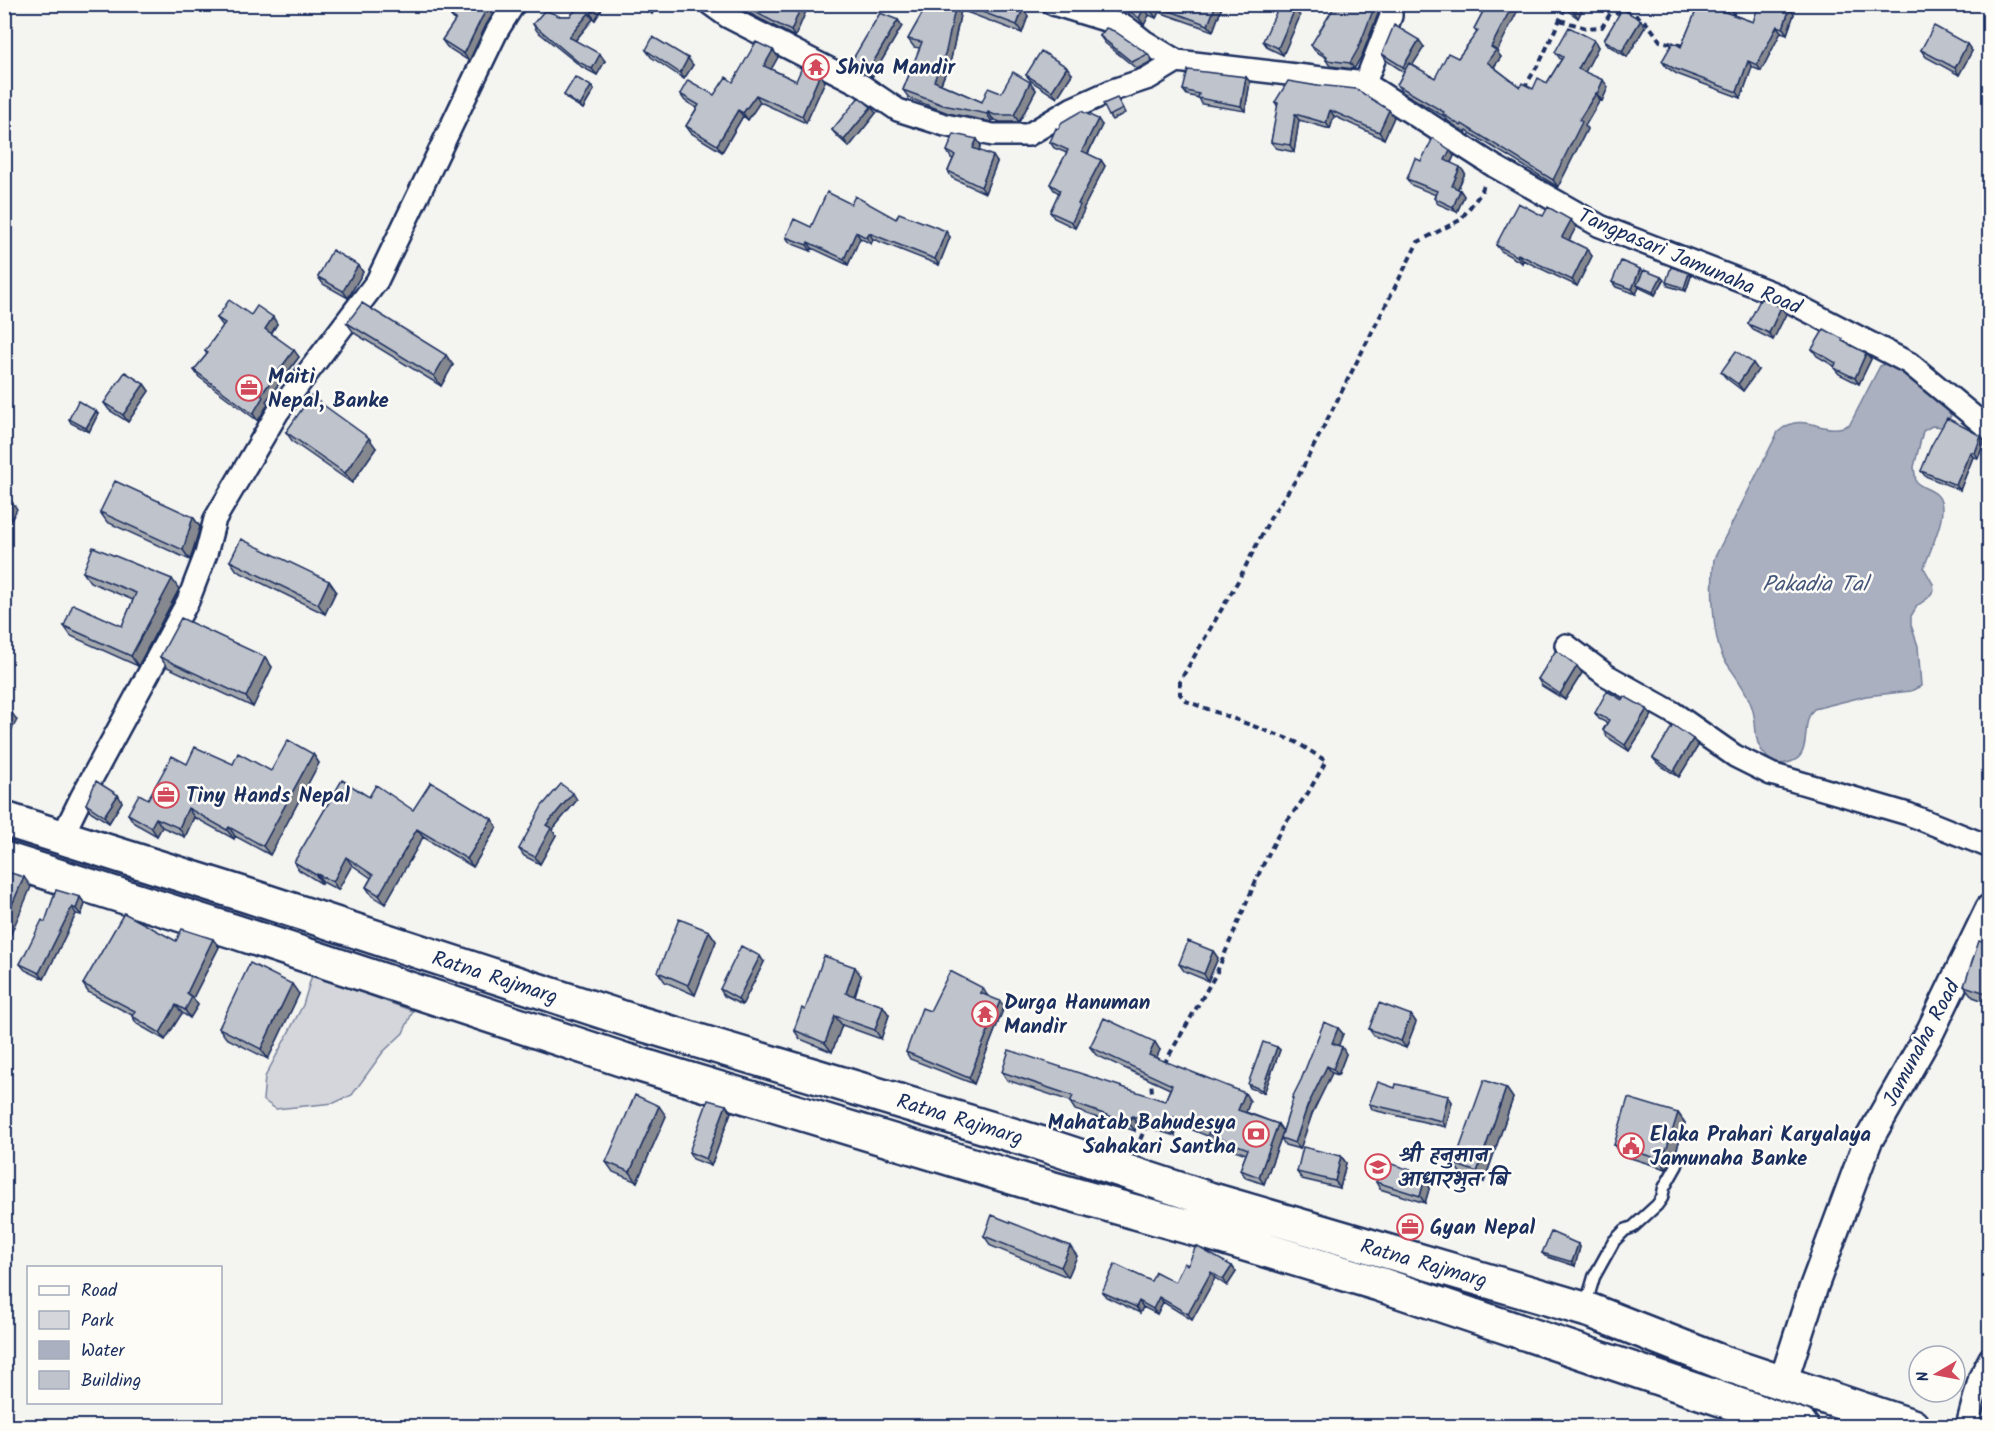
<svg xmlns="http://www.w3.org/2000/svg" width="1994" height="1431" font-family="Kalam,'Playpen Sans Deva',sans-serif">
	<style>
		.green { fill: #d4d6db; stroke: #78829c; stroke-width: 1.5 }
		.water { fill: #aab0bf; stroke: #717c98; stroke-width: 1.5 }
		.lines { fill: none; stroke-linecap: round; stroke-linejoin: round }
		.service-casing { stroke: #1b2f5e; stroke-width: 15 }
		.minor-casing { stroke: #1b2f5e; stroke-width: 26 }
		.tertiary-casing { stroke: #1b2f5e; stroke-width: 32 }
		.trunk-casing { stroke: #1b2f5e; stroke-width: 38 }
		.path { stroke: #1b2f5e; stroke-width: 4; stroke-dasharray: 6 4.5; stroke-linecap: butt }
		.service { stroke: #fdfcf7; stroke-width: 10 }
		.minor { stroke: #fdfcf7; stroke-width: 21 }
		.tertiary { stroke: #fdfcf7; stroke-width: 27 }
		.trunk { stroke: #fdfcf7; stroke-width: 33 }
		.wall { fill: #a4a8af; stroke: #1b2f5e; stroke-width: 1.5 }
		.shaded-wall { fill: #86888f; stroke: #1b2f5e; stroke-width: 1.5 }
		.building { fill: #bfc3cc; stroke: #1b2f5e; stroke-width: 1.5 }
		.labels { text-anchor: middle; stroke-width: 5; stroke-linejoin: round; paint-order: stroke }
		.poi-label { font-size: 21px; font-weight: bold; fill: #1b2f5e; stroke: #fdfcf7; text-anchor: start }
		.street-label { font-size: 21px; fill: #1b2f5e; stroke: #fdfcf7 }
		.water-label { font-size: 22px; font-style: italic; fill: #46567b; stroke: #fdfcf7 }
	</style>
	<rect width="100%" height="100%" fill="#f4f4f1"/>
	<filter id="ink" filterUnits="userSpaceOnUse"><feTurbulence type="fractalNoise" baseFrequency=".0167" numOctaves="2"/><feDisplacementMap in="SourceGraphic" scale="12" xChannelSelector="R" yChannelSelector="G"/><feConvolveMatrix kernelMatrix="1 2 1 2 8 2 1 2 1" color-interpolation-filters="sRGB"/></filter>
	<g filter="url(#ink)">
		<path class="green" d="M312,975L413,1011L403,1033L383,1052L352,1095L334,1103L276,1109L263,1100L265,1077L303,1005Z"/>
		<path class="water" d="M1889,362L1949,412L1951,416L1942,427L1932,426L1923,431L1914,467L1916,482C1922,488 1931,489 1937,495C1952,509 1929,551 1924,568L1933,584L1934,590L1928,598L1917,606L1911,616V625L1918,646L1921,686L1911,691L1866,696L1814,709C1796,727 1821,765 1774,764C1746,739 1762,730 1750,702C1744,686 1733,673 1724,659C1712,639 1711,583 1714,559L1778,432C1805,408 1824,439 1850,424L1880,366Z"/>
		<g class="lines">
			<g class="service-casing">
				<path id="service" d="M1590,1307L1589,1294L1594,1277L1614,1241L1625,1230L1633,1227L1657,1205L1662,1198L1664,1188L1677,1165"/>
			</g>
			<g class="minor-casing">
				<path id="minor" d="M554,4L568,11L572,4
					M710,4L728,17L861,85L898,110L945,125L993,135H1028L1073,108L1113,90L1149,78L1177,61L1365,83
					M1053,4L1125,26L1144,41L1177,61
					M1391,4V16L1365,83L1494,166L1600,226L1773,293L1909,363L1990,430
					M1566,645L1606,675L1672,712L1735,756L1771,774L1908,814L1990,847
					M62,837L81,798L188,601L206,554L215,519L278,412L377,281L497,31L514,4
					M1967,1426L1980,1377L1990,1358"/>
			</g>
			<g class="tertiary-casing">
				<path id="tertiary" d="M1783,1382L1814,1286L1868,1141L1930,1032L1990,908"/>
			</g>
			<g class="trunk-casing">
				<path id="trunk" d="M4,819L246,895L635,1022L1039,1143L1209,1199L1591,1311L1726,1364L1912,1426
					M4,859L236,932L624,1060L1025,1181L1192,1228L1379,1284L1801,1426"/>
			</g>
			<path class="path" d="M1732,17L1736,4
				M1560,20L1586,28L1602,27L1610,14C1636,8 1646,20 1660,41L1684,46
				M1524,88L1541,60L1567,4
				M1164,1064L1216,974L1261,869L1281,829L1308,793L1326,761L1296,742L1186,701L1180,694V681L1238,581L1271,517L1299,475L1418,242L1460,220L1481,193L1485,182
				M1153,1102L1151,1082L1154,1077
				M1136,1149L1147,1124"/>
			<use href="#service" class="service"/>
			<use href="#minor" class="minor"/>
			<use href="#tertiary" class="tertiary"/>
			<use href="#trunk" class="trunk"/>
		</g>
		<path class="wall" d="M459,4H499L486,25L469,61L447,47L442,40L455,21L451,16Z
			M605,4L595,20L593,19L575,41L605,61L597,75L582,67L537,31L533,24L559,16H570L575,11Z
			M633,4H658L652,14Z
			M809,4L795,37L745,11L740,5Z
			M923,4H1013L1028,16L1022,33L961,10L951,59L941,84L982,102L1001,93L1036,90L1019,122H1000L993,119L992,122L948,113L909,98L903,90L920,48L914,47L908,39L922,14Z
			M1127,4H1223L1213,31L1159,12L1156,18L1149,15L1144,25L1130,15L1125,8Z
			M1359,4H1376L1378,7V14L1362,55L1354,69L1330,66L1326,60L1327,58L1315,51L1311,45Z
			M1487,4L1497,52L1501,57L1494,67L1520,87L1533,89L1547,83L1561,60L1555,52L1594,40L1598,47L1585,72L1608,87L1602,101L1600,100L1585,126L1587,129L1558,187L1467,131L1466,133L1448,121L1445,117L1402,92L1397,85L1404,72L1387,61L1382,54L1424,47L1412,65L1435,78L1458,58L1477,33L1474,29Z
			M1558,4H1585L1578,18Z
			M1699,4H1730L1728,13L1753,22L1794,14L1787,34L1781,32L1761,71L1752,67L1741,98L1677,74L1666,67L1662,61L1681,47Z
			M1295,9L1300,16L1283,55L1268,48L1263,41Z
			M898,20L902,26L872,77L855,68L851,62Z
			M1645,27L1627,57L1609,46L1604,40Z
			M1100,36L1148,54L1152,61L1137,69L1105,43Z
			M646,50L693,65L684,79L651,57Z
			M773,50L778,57L771,69L796,81L820,74L825,81L806,123L760,102L748,120L743,116L722,152L691,133L686,126L697,108L685,101L680,94L714,95L733,82Z
			M1921,50L1972,51L1959,75L1926,57Z
			M1072,74L1057,98L1031,81L1026,75Z
			M1246,77L1250,82L1245,111L1202,104L1199,98L1187,95L1183,90Z
			M591,86L594,90L583,109L567,99L564,95Z
			M1119,101L1125,113L1112,120L1109,116Z
			M1275,102L1394,117L1384,139L1334,116L1330,129L1299,120L1294,152L1276,148L1271,142L1278,107Z
			M876,113L849,147L837,136L832,130Z
			M1102,125L1088,154L1101,160L1105,166L1083,209L1084,210L1075,228L1054,218L1050,212L1059,193L1054,190L1050,184L1067,153L1054,148L1050,142L1058,129Z
			M977,139L981,146L979,150L997,162L985,193L952,178L948,171L953,159L951,158L947,151Z
			M1454,156L1451,163L1465,173L1458,189L1460,190L1464,196L1457,212L1438,204L1434,198L1436,195L1411,185L1407,179L1421,161Z
			M851,204L950,237L939,265L873,239L871,244L860,238L848,265L812,248L811,251L790,243L786,237L811,227Z
			M1543,216L1576,227L1569,240L1587,249L1592,256L1577,286L1523,260L1522,263L1501,251L1496,245Z
			M358,265L363,272L348,298L323,284L318,277Z
			M1643,273L1661,277L1664,280L1655,295L1640,288L1639,287L1636,294L1616,287L1612,282Z
			M1691,276L1686,291L1668,286L1666,282Z
			M1786,314L1773,340L1753,330L1748,324Z
			M251,315L273,317L277,324L271,333L299,357L266,401L268,404L258,421L199,377L194,370L207,354L205,351L223,326L217,318Z
			M347,323L453,365L441,386L354,333Z
			M1845,342L1866,353L1871,359L1859,384L1839,374L1834,368V366L1817,356L1812,349Z
			M1758,370L1743,391L1726,378L1721,372Z
			M144,384L149,391L128,422L109,410L104,403Z
			M98,414L89,432L71,423L69,419Z
			M286,432L376,448L352,483L293,442Z
			M1981,436L1985,441L1978,458L1973,457L1960,490L1925,476L1921,471Z
			M100,512L193,517L200,527L190,560L107,522Z
			M230,561L329,581L336,591L325,614L237,571Z
			M83,572L179,589L138,666L71,636L64,626H122L133,600L90,582Z
			M160,657H265L272,667L253,707L167,667Z
			M1582,673L1565,700L1542,686L1538,679Z
			M1622,700L1652,715L1629,751L1607,737L1603,730L1607,723L1599,719L1595,713Z
			M1693,739L1698,746L1679,777L1658,764L1653,758Z
			M313,754L319,763L270,855L235,836L234,839L194,817L185,837L162,827L157,836L134,823L128,814L148,799L187,764H233L271,771Z
			M118,795L122,802L109,823L90,811L86,804Z
			M369,797L413,810L497,827L473,867L423,837L385,904L372,896L366,887L371,878L352,865L338,890L323,882L322,884L299,870L294,862Z
			M577,800L552,830L556,835L540,864L524,856L519,849Z
			M80,897L85,904L81,915L76,914L44,979L25,970L20,964L45,922Z
			M709,931L716,941L695,995L665,982L658,972Z
			M176,941L219,947L193,998L198,1005L190,1018L182,1013L165,1040L137,1024L132,1016V1015L88,992L83,984Z
			M1989,944V1003L1973,997L1964,986Z
			M1213,951L1218,958L1208,981L1184,971L1179,964Z
			M764,962L742,1005L724,996L720,989Z
			M861,976L855,996L883,1006L889,1015L881,1039L842,1025L832,1052L800,1039L794,1030L805,1010Z
			M299,994L268,1059L226,1038L219,1028Z
			M987,995V996L1004,1007L974,1084L910,1059L906,1052L930,1011Z
			M1411,1015L1416,1022L1406,1048L1374,1036L1369,1029Z
			M1338,1028L1343,1034L1338,1046L1342,1047L1346,1054L1338,1075L1332,1073L1312,1114L1300,1149L1285,1145L1281,1138L1264,1184L1246,1178L1240,1170L1246,1154L1213,1142L1210,1137L1178,1124L1175,1136L1137,1124L1135,1131L1075,1110L1070,1102V1101L1007,1080L1002,1072L1165,1101L1170,1089L1096,1055L1090,1047L1160,1050L1156,1058L1250,1101L1246,1112L1278,1124L1283,1131L1293,1100L1292,1098Z
			M1989,1035V1055L1984,1047Z
			M1277,1047L1280,1050L1264,1093L1250,1088L1248,1084Z
			M1395,1088L1448,1096L1452,1102L1446,1127L1373,1110L1369,1104Z
			M1506,1088L1513,1098L1484,1182L1461,1174L1454,1164Z
			M726,1105L731,1112L711,1166L693,1159L689,1152Z
			M1678,1113L1685,1123L1674,1158L1666,1169L1621,1155L1614,1145Z
			M666,1116L637,1182L613,1172L606,1162Z
			M1341,1156L1346,1163L1340,1188L1302,1179L1297,1172Z
			M1426,1175L1431,1182L1425,1203L1380,1189L1376,1182Z
			M984,1236L1077,1256L1068,1277L991,1246Z
			M1578,1244L1580,1247L1575,1266L1545,1256L1542,1253Z
			M1188,1265L1232,1266L1236,1272L1227,1286L1215,1278L1192,1320L1163,1302L1157,1314L1143,1307L1140,1313L1106,1297L1102,1292L1151,1281L1175,1282Z"/>
		<path class="shaded-wall" d="M490,4H499L486,25L469,61L464,54L481,19Z
			M597,4H605L595,20L591,14Z
			M650,4H658L652,14L648,8Z
			M802,4H809L795,37L791,31Z
			M956,4H957L961,10L951,59L939,88L934,81Z
			M1216,4H1223L1213,31L1208,25Z
			M1374,4H1376L1378,7V14L1362,55L1354,69L1350,63Z
			M1513,4H1521L1497,52L1501,57L1492,69L1487,62L1491,47Z
			M1577,4H1585L1578,18L1573,11Z
			M1724,4H1730L1726,17L1722,11Z
			M1154,5L1159,12L1156,18L1151,11Z
			M1023,8L1028,16L1022,33L1017,25Z
			M1144,8L1149,15L1144,25L1139,18Z
			M1790,8L1794,14L1787,34L1783,28Z
			M1295,9L1300,16L1283,55L1278,48Z
			M589,13L593,19L573,43L569,37Z
			M898,20L902,26L872,77L868,71Z
			M1641,20L1645,27L1627,57L1622,51Z
			M1777,26L1781,32L1761,71L1757,65Z
			M1419,40L1424,47L1407,74L1403,67Z
			M1594,40L1598,47L1583,76L1578,69Z
			M1967,44L1972,51L1959,75L1955,68Z
			M773,50L778,57L769,73L764,66Z
			M600,54L605,61L597,75L592,69Z
			M688,58L693,65L684,79L680,73Z
			M1748,61L1752,67L1741,98L1737,92Z
			M1067,67L1072,74L1057,98L1052,91Z
			M820,74L825,81L806,123L802,116Z
			M1246,77L1250,82L1245,111L1241,106Z
			M1603,80L1608,87L1602,101L1597,94Z
			M1030,82L1036,90L1019,122L1014,115Z
			M591,86L594,90L583,109L580,106Z
			M1596,93L1600,100L1585,126L1587,129L1558,187L1553,180L1579,120Z
			M756,95L760,102L748,120L743,113Z
			M871,107L876,113L849,147L844,140Z
			M738,110L743,116L722,152L717,145Z
			M1330,110L1334,116L1330,129L1326,123Z
			M1389,110L1394,117L1384,139L1379,132Z
			M988,112L993,119L992,122L987,114Z
			M1295,114L1299,120L1294,152L1290,145Z
			M1098,119L1102,125L1086,157L1082,151Z
			M977,139L981,146L977,154L973,148Z
			M1450,150L1454,156L1449,166L1445,160Z
			M993,156L997,162L985,193L981,187Z
			M1101,160L1105,166L1083,209L1084,210L1075,228L1072,222L1078,204Z
			M1460,167L1465,173L1456,192L1452,186Z
			M1460,190L1464,196L1457,212L1453,207Z
			M1571,220L1576,227L1567,244L1562,237Z
			M946,231L950,237L939,265L935,259Z
			M856,232L860,238L848,265L844,259Z
			M869,233L873,239L871,244L867,238Z
			M808,242L812,248L811,251L807,245Z
			M1587,249L1592,256L1577,286L1572,280Z
			M1518,254L1523,260L1522,263L1517,256Z
			M358,265L363,272L348,298L343,291Z
			M1640,269L1644,274L1637,285L1639,287L1636,294L1632,289Z
			M1689,273L1691,276L1686,291L1684,288Z
			M1661,277L1664,280L1655,295L1653,292Z
			M1781,307L1786,314L1773,340L1769,333Z
			M273,317L277,324L270,336L265,329Z
			M294,350L299,357L266,401L268,404L258,421L253,414L261,395Z
			M1866,353L1871,359L1859,384L1855,378Z
			M446,355L453,365L441,386L434,376Z
			M1753,363L1758,370L1743,391L1738,384Z
			M144,384L149,391L128,422L123,415Z
			M96,411L98,414L89,432L86,428Z
			M1981,436L1985,441L1978,458L1975,453Z
			M369,438L376,448L352,483L345,473Z
			M1970,452L1973,457L1960,490L1956,485Z
			M12,502L17,509L4,534V518Z
			M193,517L200,527L190,560L183,550Z
			M172,579L179,589L138,666L131,656Z
			M329,581L336,591L325,614L318,604Z
			M265,657L272,667L253,707L246,697Z
			M1577,666L1582,673L1565,700L1560,694Z
			M1647,709L1652,715L1629,751L1625,745Z
			M12,713L17,720L4,744V727Z
			M1693,739L1698,746L1679,777L1674,771Z
			M313,754L319,763L270,855L263,846Z
			M573,793L577,800L552,830L556,835L540,864L535,857L546,825Z
			M118,795L122,802L109,823L104,816Z
			M188,808L194,817L185,837L179,828Z
			M156,818L162,827L157,836L151,827Z
			M492,819L497,827L473,867L467,859Z
			M229,827L235,836L234,839L227,830Z
			M417,829L423,837L385,904L379,895Z
			M346,857L352,865L338,890L333,882Z
			M317,874L323,882L322,884L316,875Z
			M24,877L31,887L4,950V923Z
			M80,897L85,904L81,915L76,909Z
			M72,907L76,914L44,979L39,973Z
			M709,931L716,941L695,995L688,985Z
			M213,939L219,947L193,998L198,1005L190,1018L185,1010L187,993Z
			M1213,951L1218,958L1208,981L1204,974Z
			M760,956L764,962L742,1005L738,999Z
			M855,967L861,976L852,1002L846,993Z
			M292,984L299,994L268,1059L261,1049Z
			M983,988L987,995L985,1000L980,993Z
			M1000,1001L1004,1007L974,1084L969,1078Z
			M176,1005L182,1013L165,1040L160,1033Z
			M883,1006L889,1015L881,1039L875,1030Z
			M1411,1015L1416,1022L1406,1048L1401,1041Z
			M835,1016L842,1025L832,1052L825,1043Z
			M1338,1028L1343,1034L1337,1050L1332,1043Z
			M1155,1042L1160,1050L1154,1063L1149,1055Z
			M1277,1047L1280,1050L1264,1093L1262,1090Z
			M1342,1047L1346,1054L1338,1075L1333,1069Z
			M1327,1066L1332,1073L1312,1114L1300,1149L1295,1143L1307,1107Z
			M1506,1088L1513,1098L1484,1182L1477,1172Z
			M1245,1093L1250,1101L1244,1118L1238,1110Z
			M1448,1096L1452,1102L1446,1127L1442,1121Z
			M726,1105L731,1112L711,1166L706,1159Z
			M659,1106L666,1116L637,1182L630,1172Z
			M1678,1113L1685,1123L1674,1158L1666,1169L1659,1159Z
			M1132,1116L1137,1124L1135,1131L1129,1123Z
			M1173,1117L1178,1124L1175,1136L1169,1128Z
			M1278,1124L1283,1132L1264,1184L1259,1177Z
			M1341,1156L1346,1163L1340,1188L1335,1181Z
			M1426,1175L1431,1182L1425,1203L1420,1196Z
			M1578,1244L1580,1247L1575,1266L1572,1262Z
			M1070,1246L1077,1256L1068,1277L1061,1267Z
			M1232,1266L1236,1272L1227,1286L1223,1280Z
			M1211,1272L1215,1278L1192,1320L1188,1314Z
			M1159,1297L1163,1302L1157,1314L1153,1309Z
			M1139,1301L1143,1307L1140,1313L1136,1307Z"/>
		<path class="building" d="M459,4H490L481,19L464,54L442,40L456,19L451,16Z
			M578,4H597L591,14L589,13L569,37L600,54L592,69L577,61L533,24L545,10L559,16H570L575,11Z
			M640,4H650L648,8Z
			M740,4H802L791,31Z
			M923,4H956L946,51L934,81L982,102L988,88L1001,93L1013,72L1030,82L1014,115H995L988,112L987,114L943,105L903,90L922,42L908,39L922,14Z
			M961,4H1013L1023,8L1017,25Z
			M1127,4H1216L1208,25L1154,5L1151,11L1144,8L1139,18L1125,8Z
			M1280,4H1285L1295,9L1278,48L1263,41Z
			M1336,4H1354L1357,7L1359,4H1374V8L1358,49L1350,63L1326,60L1327,56L1311,45Z
			M1487,4H1513L1491,47L1496,50L1487,62L1520,87L1522,83L1533,89L1538,78L1547,83L1563,57L1555,52L1569,27L1594,40L1578,69L1603,80L1597,94L1596,93L1579,120L1582,122L1553,180L1462,124L1461,126L1443,114L1444,112L1397,85L1409,63L1435,78L1448,53L1458,58L1478,31L1474,29Z
			M1563,4H1577L1573,11Z
			M1699,4H1724L1722,11L1753,22L1759,4H1780L1790,8L1783,28L1777,26L1757,65L1748,61L1737,92L1673,68L1662,61L1673,42L1681,47Z
			M1622,9L1641,20L1622,51L1604,40Z
			M880,13L898,20L868,71L851,62Z
			M1394,25L1419,40L1403,67L1382,54Z
			M1934,26L1967,44L1955,68L1921,50Z
			M1106,28L1114,31L1148,54L1132,62L1100,36Z
			M653,37L688,58L680,73L646,50Z
			M756,42L773,50L764,66L796,81L803,65L820,74L802,116L756,95L743,113L738,110L717,145L686,126L699,105L680,94L688,80L714,95L726,77L733,82Z
			M1041,51L1067,67L1052,91L1026,75Z
			M1188,70L1246,77L1241,106L1198,98L1199,94L1183,90Z
			M575,77L591,86L580,106L564,95Z
			M1288,81L1318,86V85L1356,89L1389,110L1379,132L1330,110L1326,123L1295,114L1290,145L1271,142L1278,103L1275,102Z
			M859,97L871,107L844,140L832,130Z
			M1117,98L1123,109L1109,116L1103,104Z
			M1081,111L1098,119L1082,151L1101,160L1078,204L1080,205L1072,222L1050,212L1060,190L1050,184L1068,150L1050,142L1056,128L1058,129L1062,122Z
			M954,134L977,139L973,148L993,156L981,187L948,171L955,155L947,151Z
			M1433,138L1450,150L1445,160L1460,167L1452,186L1460,190L1453,207L1434,198L1437,191L1407,179L1415,158L1421,161Z
			M827,192L851,204L855,196L896,219L899,213L946,231L935,259L869,233L867,238L856,232L844,259L808,242L807,245L786,237L794,219L811,227Z
			M1518,203L1543,216L1548,207L1571,220L1562,237L1587,249L1572,280L1518,254L1517,256L1496,245Z
			M332,250L358,265L343,291L318,277Z
			M1621,261L1640,269L1632,289L1612,282Z
			M1671,267L1689,273L1684,288L1666,282Z
			M1644,270L1661,277L1653,292L1637,285Z
			M1761,298L1781,307L1769,333L1748,324Z
			M229,300L251,315L257,306L273,317L265,329L294,350L261,395L263,397L253,414L194,370L208,353L205,351L225,323L217,318Z
			M362,303L446,355L434,376L347,323Z
			M1824,329L1843,339L1842,341L1866,353L1855,378L1834,368L1836,363L1812,349Z
			M1736,351L1753,363L1738,384L1721,372Z
			M125,372L144,384L123,415L104,403Z
			M311,396L369,438L345,473L286,432Z
			M78,401L96,411L86,428L69,419Z
			M1947,418L1981,436L1975,453L1970,452L1956,485L1921,471L1931,446Z
			M115,481L193,517L183,550L100,512Z
			M4,498L12,502L4,518Z
			M241,539L329,581L318,604L230,561Z
			M93,547L172,579L131,656L64,626L73,604L122,626L136,593L83,572Z
			M181,618L265,657L246,697L160,657Z
			M1556,650L1577,666L1560,694L1538,679Z
			M1607,691L1622,700L1624,696L1647,709L1625,745L1603,730L1609,720L1595,713Z
			M4,709L12,713L4,727Z
			M1673,725L1693,739L1674,771L1653,758Z
			M288,740L313,754L263,846L229,827L227,830L188,808L179,828L156,818L151,827L128,814L139,794L148,799L172,756L187,764L195,747L233,764L238,753L271,771Z
			M342,780L369,797L376,785L413,810L431,782L492,819L467,859L417,829L379,895L366,887L373,875L346,857L333,882L317,874L316,875L294,862Z
			M96,781L118,795L104,816L86,804Z
			M561,784L573,793L546,825L551,828L535,857L519,849L542,806Z
			M4,871L24,877L4,923Z
			M56,890L80,897L76,909L72,907L39,973L20,964L42,920L45,922Z
			M124,913L176,941L182,929L213,939L187,993L192,997L185,1010L176,1005L160,1033L132,1016L135,1011L83,984Z
			M679,919L709,931L688,985L658,972Z
			M1188,941L1213,951L1204,974L1179,964Z
			M1979,941L1989,944V994L1964,986Z
			M741,946L760,956L738,999L720,989Z
			M824,956L855,967L846,993L883,1006L875,1030L835,1016L825,1043L794,1030L802,1008L805,1010Z
			M250,963L292,984L261,1049L219,1028Z
			M950,971L983,988L980,993L1000,1001L969,1078L906,1052L922,1008L930,1011Z
			M1379,1003L1411,1015L1401,1041L1369,1029Z
			M1104,1018L1155,1042L1149,1055L1245,1093L1238,1110L1278,1124L1259,1177L1240,1170L1248,1149L1208,1134L1209,1131L1173,1117L1169,1128L1132,1116L1129,1123L1070,1102L1073,1096L1002,1072L1009,1050L1165,1101L1172,1085L1090,1047Z
			M1324,1022L1338,1028L1332,1043L1342,1047L1333,1069L1327,1066L1307,1107L1295,1143L1281,1138L1293,1099L1292,1098L1301,1080Z
			M1989,1035V1049L1984,1047Z
			M1263,1042L1277,1047L1262,1090L1248,1084Z
			M1484,1080L1506,1088L1477,1172L1454,1164Z
			M1378,1082L1395,1088L1396,1084L1448,1096L1442,1121L1369,1104Z
			M635,1095L659,1106L630,1172L606,1162Z
			M1628,1098L1678,1113L1667,1148L1659,1159L1614,1145Z
			M708,1100L726,1105L706,1159L689,1152Z
			M1303,1147L1341,1156L1335,1181L1297,1172Z
			M1382,1161L1426,1175L1420,1196L1376,1182Z
			M992,1215L1070,1246L1061,1267L984,1236Z
			M1551,1232L1578,1244L1572,1262L1542,1253Z
			M1196,1246L1232,1266L1223,1280L1211,1272L1188,1314L1159,1297L1153,1309L1139,1301L1136,1307L1102,1292L1115,1264L1151,1281L1156,1272L1175,1282L1184,1263L1188,1265Z"/>
	</g>
	<defs>
		<g id="temple-ring" transform="scale(1.35)"><circle r="9.5" fill="#fdfcf7" stroke="#d1495b" stroke-width="1.5"/><path d="M0-6L5-2H3V0L6.5 2.5H4V6H1.5V3h-3V6H-4V2.5H-6.5L-3 0V-2H-5Z" fill="#d1495b"/></g>
		<g id="office-ring" transform="scale(1.35)"><circle r="9.5" fill="#fdfcf7" stroke="#d1495b" stroke-width="1.5"/><path d="M-6-3h4V-5.5h4V-3h4V5H-6ZM-1-4.5V-3h2v-1.5ZM-6 0V1H6V0Z" fill="#d1495b"/></g>
		<g id="bank-ring" transform="scale(1.35)"><circle r="9.5" fill="#fdfcf7" stroke="#d1495b" stroke-width="1.5"/><path d="M-6-4H6V4H-6ZM0-2.3a2.3 2.3 0 1 0 0 4.6a2.3 2.3 0 1 0 0-4.6Z" fill="#d1495b"/></g>
		<g id="civic-ring" transform="scale(1.35)"><circle r="9.5" fill="#fdfcf7" stroke="#d1495b" stroke-width="1.5"/><path d="M-.6-6.5H3V-4.5H.6V-3L4-1V1h2V6H-6V1h2V-1L-.6-3ZM-1.2 2.5V6h2.4V2.5Z" fill="#d1495b"/></g>
		<g id="school-ring" transform="scale(1.35)"><circle r="9.5" fill="#fdfcf7" stroke="#d1495b" stroke-width="1.5"/><path d="M0-5L7-2L0 1L-7-2ZM-4 1L0 2.5L4 1V4Q0 6-4 4Z" fill="#d1495b"/></g>
	</defs>
	<g fill-rule="evenodd">
		<use href="#temple-ring" x="816" y="67"/>
		<use href="#office-ring" x="249" y="388"/>
		<use href="#office-ring" x="166" y="795"/>
		<use href="#temple-ring" x="985" y="1014"/>
		<use href="#bank-ring" x="1256" y="1134"/>
		<use href="#civic-ring" x="1631" y="1146"/>
		<use href="#school-ring" x="1378" y="1167"/>
		<use href="#office-ring" x="1410" y="1227"/>
	</g>
	<g class="labels">
		<g class="poi-label">
			<text x="836" y="74">Shiva Mandir</text>
			<text x="268" y="383">Maiti<tspan x="268" dy="24">Nepal, Banke</tspan></text>
			<text x="186" y="802">Tiny Hands Nepal</text>
			<text x="1004" y="1009">Durga Hanuman<tspan x="1004" dy="24">Mandir</tspan></text>
			<text x="1236" y="1129" text-anchor="end">Mahatab Bahudesya<tspan x="1236" dy="24">Sahakari Santha</tspan></text>
			<text x="1650" y="1141">Elaka Prahari Karyalaya<tspan x="1650" dy="24">Jamunaha Banke</tspan></text>
			<text x="1398" y="1162">श्री हनुमान<tspan x="1398" dy="24">आधारभुत बि</tspan></text>
			<text x="1430" y="1234">Gyan Nepal</text>
		</g>
		<g class="street-label">
			<text transform="translate(1690 261) rotate(23)" y="7">Tangpasari Jamunaha Road</text>
			<text transform="translate(495 977) rotate(18)" y="7">Ratna Rajmarg</text>
			<text transform="translate(1921 1043) rotate(-62)" y="7">Jamunaha Road</text>
			<text transform="translate(960 1119) rotate(17)" y="7">Ratna Rajmarg</text>
			<text transform="translate(1424 1263) rotate(16)" y="7">Ratna Rajmarg</text>
		</g>
		<g class="water-label">
			<text x="1815" y="591">Pakadia Tal</text>
		</g>
	</g>
	<rect width="1994" height="1431" fill="none" stroke="#fdfcf7" stroke-width="24"/>
	<rect x="12" y="12" width="1970" height="1407" fill="none" stroke="#1b2f5e" stroke-width="2" filter="url(#ink)"/>
	<rect x="27" y="1266" width="195" height="138" fill="#fdfcf7" stroke="#a3aaba" stroke-width="1.5"/>
	<rect x="39" y="1286" width="30" height="9" fill="#fdfcf7" stroke="#a3aaba" stroke-width="1.5"/>
	<text x="81" y="1296" font-size="18" fill="#1b2f5e">Road</text>
	<rect x="39" y="1311" width="30" height="18" fill="#d4d6db" stroke="#a3aaba" stroke-width="1.5"/>
	<text x="81" y="1326" font-size="18" fill="#1b2f5e">Park</text>
	<rect x="39" y="1341" width="30" height="18" fill="#aab0bf" stroke="#a3aaba" stroke-width="1.5"/>
	<text x="81" y="1356" font-size="18" fill="#1b2f5e">Water</text>
	<rect x="39" y="1371" width="30" height="18" fill="#bfc3cc" stroke="#a3aaba" stroke-width="1.5"/>
	<text x="81" y="1386" font-size="18" fill="#1b2f5e">Building</text>
	<g transform="translate(1937 1374) rotate(260)"><circle r="28" fill="#fdfcf7" stroke="#a3aaba" stroke-width="1.5"/>
	<path d="M0-4.5L10 22L0 15L-10 22Z" fill="#d1495b"/>
	<text y="-9" font-size="16" font-weight="bold" text-anchor="middle" fill="#1b2f5e">N</text>
	</g>
</svg>
